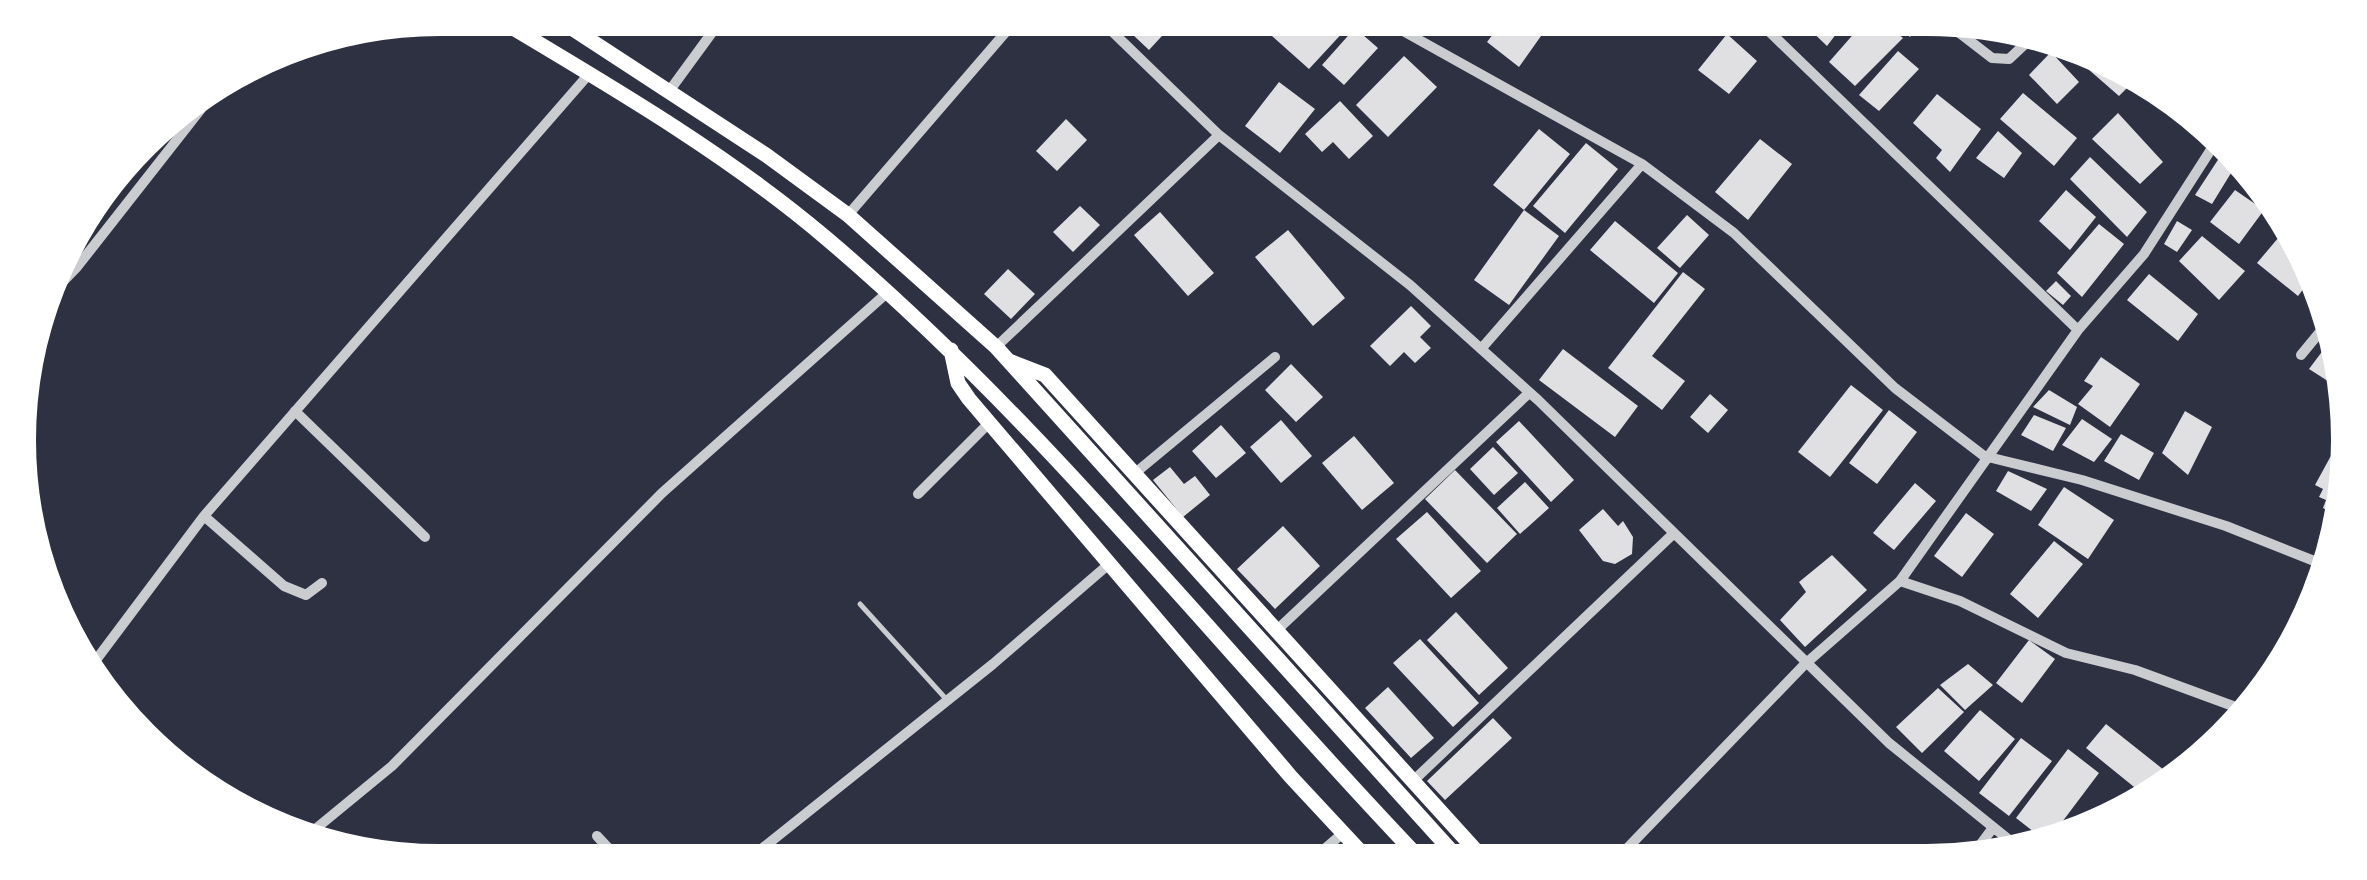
<svg xmlns="http://www.w3.org/2000/svg" width="2367" height="880" font-family="Poppins,sans-serif">
	<style>
		.building { fill: #e0e0e3 }
		.lines { fill: none; stroke-linecap: round; stroke-linejoin: round }
		.service { stroke: #caccd0; stroke-width: 5 }
		.minor { stroke: #caccd0; stroke-width: 10 }
		.secondary { stroke: #fff; stroke-width: 15 }
		.rim { fill: none; stroke: #fff; stroke-width: 12 }
	</style>
	<rect width="100%" height="100%" fill="#2d3142"/>
	<path class="building" d="M1118,12H1184L1149,50L1114,17Z
		M1279,12H1328L1346,29L1309,69L1264,29Z
		M1397,12H1439L1426,31Z
		M1510,12H1558L1519,67L1487,42Z
		M1807,12H1853L1827,46L1800,20Z
		M1880,12H1908L1920,21L1910,37Z
		M1872,13L1903,38L1855,86L1829,62Z
		M1355,28L1378,48L1344,85L1322,65Z
		M1727,34L1757,61L1729,94L1698,70Z
		M2061,39L2071,43L2092,54L2084,61Z
		M1898,51L1919,69L1879,111L1859,95Z
		M2051,52L2079,82L2057,104L2029,75Z
		M1404,56L1437,87L1388,137L1356,105Z
		M2099,57L2135,80L2119,96L2088,69Z
		M1279,82L1315,109L1280,153L1245,126Z
		M2023,93L2077,138L2054,166L2000,119Z
		M1937,94L1981,129L1950,172L1936,158L1942,150L1913,123Z
		M1340,101L1373,136L1349,159L1333,142L1322,152L1305,134Z
		M2118,113L2163,162L2140,184L2092,139Z
		M1066,119L1087,140L1057,171L1036,151Z
		M1539,129L1570,154L1524,210L1559,236L1509,305L1474,280L1524,210L1493,185Z
		M1998,131L2022,153L2004,178L1976,158Z
		M1760,139L1792,164L1748,220L1715,192Z
		M1586,143L1618,169L1565,233L1533,206Z
		M2227,146L2239,160L2212,204L2195,195Z
		M2090,157L2147,212L2127,237L2070,179Z
		M2251,174L2292,221L2290,224L2242,186Z
		M2066,190L2096,217L2070,250L2039,221Z
		M2235,190L2264,210L2239,244L2210,222Z
		M1080,206L1100,225L1073,252L1053,232Z
		M1160,212L1214,273L1188,296L1134,235Z
		M1687,215L1709,235L1680,268L1657,248Z
		M1615,221L1678,273L1654,303L1590,250Z
		M2177,221L2192,230L2177,252L2164,244Z
		M2099,224L2124,244L2082,297L2057,273Z
		M2290,224L2299,231L2314,275L2298,296L2257,263Z
		M1288,230L1345,298L1313,326L1255,257Z
		M2202,236L2245,271L2219,300L2179,261Z
		M1008,269L1035,294L1011,319L984,294Z
		M1683,272L1705,289L1652,356L1685,381L1662,410L1608,368Z
		M2149,274L2198,314L2178,341L2127,300Z
		M2056,281L2071,296L2063,305L2046,291Z
		M1411,306L1431,326L1420,337L1431,348L1415,363L1404,352L1390,366L1370,346Z
		M1563,349L1638,406L1615,437L1539,380Z
		M2324,349L2343,361L2351,384L2345,392L2309,369Z
		M2101,357L2140,384L2110,427L2078,404L2093,386L2084,381Z
		M1291,364L1323,397L1296,422L1265,390Z
		M1851,385L1883,410L1830,477L1798,452Z
		M2049,390L2077,407L2070,425L2033,407Z
		M1710,394L1728,410L1708,433L1690,417Z
		M1889,410L1917,432L1877,484L1849,463Z
		M2185,411L2212,427L2188,475L2162,453Z
		M2034,415L2066,428L2053,451L2021,435Z
		M2082,419L2112,439L2094,462L2062,445Z
		M1281,420L1312,456L1281,483L1250,447Z
		M1519,421L1574,480L1551,502L1496,442Z
		M1221,425L1246,453L1216,478L1192,451Z
		M2121,434L2154,453L2139,480L2104,461Z
		M1354,436L1394,483L1362,510L1322,463Z
		M1493,447L1518,473L1494,495L1470,469Z
		M2333,452L2346,459L2342,519L2323,508L2326,500L2319,497L2323,489L2315,485Z
		M1170,467L1184,484L1195,476L1210,495L1183,517L1153,480Z
		M1455,470L1517,534L1487,563L1425,499Z
		M2008,471L2047,489L2031,511L1996,491Z
		M1525,482L1549,508L1520,534L1497,508Z
		M1915,483L1936,501L1894,550L1873,533Z
		M2064,487L2114,520L2088,559L2038,525Z
		M1603,509L1618,526L1623,521L1633,537L1632,554L1615,564L1603,561L1579,530Z
		M1427,512L1481,571L1451,598L1396,539Z
		M1966,513L1994,534L1962,577L1934,556Z
		M1283,526L1320,566L1275,609L1237,569Z
		M2054,541L2083,564L2038,618L2010,594Z
		M1832,555L1867,590L1805,647L1780,620L1806,592L1799,582Z
		M1456,612L1508,668L1479,695L1427,640Z
		M1420,639L1479,703L1453,727L1393,663Z
		M2029,640L2055,659L2022,703L1996,683Z
		M1968,664L1993,685L1965,710L1940,685Z
		M1388,687L1434,738L1411,758L1365,708Z
		M1938,688L1964,712L1922,753L1896,727Z
		M1980,710L2015,739L1979,781L1944,751Z
		M1493,718L1512,738L1445,800L1427,781Z
		M2106,724L2164,770L2144,795L2086,748Z
		M2021,738L2052,761L2009,816L1979,793Z
		M2068,749L2099,773L2047,842L2016,818Z"/>
	<g class="lines">
		<path class="service" d="M860,604L947,700"/>
		<path class="minor" d="M1092,12L1219,135L1410,285L1538,400L1889,743L2024,852
			M1369,12L1642,164L1734,233L1895,388L1984,456L2082,480L2226,526L2332,568
			M1749,12L2078,330
			M1935,14L1992,58L2009,59L2041,29
			M670,90L727,12
			M848,215L1023,12
			M44,301L77,267L223,81
			M996,347L1219,135
			M1481,349L1642,164
			M2301,355L2329,321
			M295,411L425,537
			M1134,474L1275,357
			M918,494L989,423
			M204,516L284,586L306,595L322,583
			M1900,581L2078,330L2144,254L2219,137
			M1277,630L1529,393
			M84,676L204,516L589,74
			M1413,781L1672,535
			M597,836L626,867
			M302,840L392,766L662,493L888,292
			M1966,864L1992,829
			M1306,865L1343,833
			M1611,865L1804,665L1900,581L1960,601L2066,653L2135,670L2252,713
			M739,867L993,664L1109,564"/>
		<path class="secondary" d="M486,12C600,80 725,152 826,238C1048,426 1225,656 1426,865
			M547,12L766,155L848,215L996,347L1464,865
			M951,350L958,383L969,399L1291,777L1373,865
			M1009,361L1045,375L1489,865"/>
	</g>
	<path d="M0 0H2367V880H0ZM440 30H1927A410 410 0 0 1 2337 440V440A410 410 0 0 1 1927 850H440A410 410 0 0 1 30 440V440A410 410 0 0 1 440 30Z" fill="#fff" fill-rule="evenodd"/>
	<path class="rim" d="M440 30H1927A410 410 0 0 1 2337 440V440A410 410 0 0 1 1927 850H440A410 410 0 0 1 30 440V440A410 410 0 0 1 440 30Z"/>
</svg>
